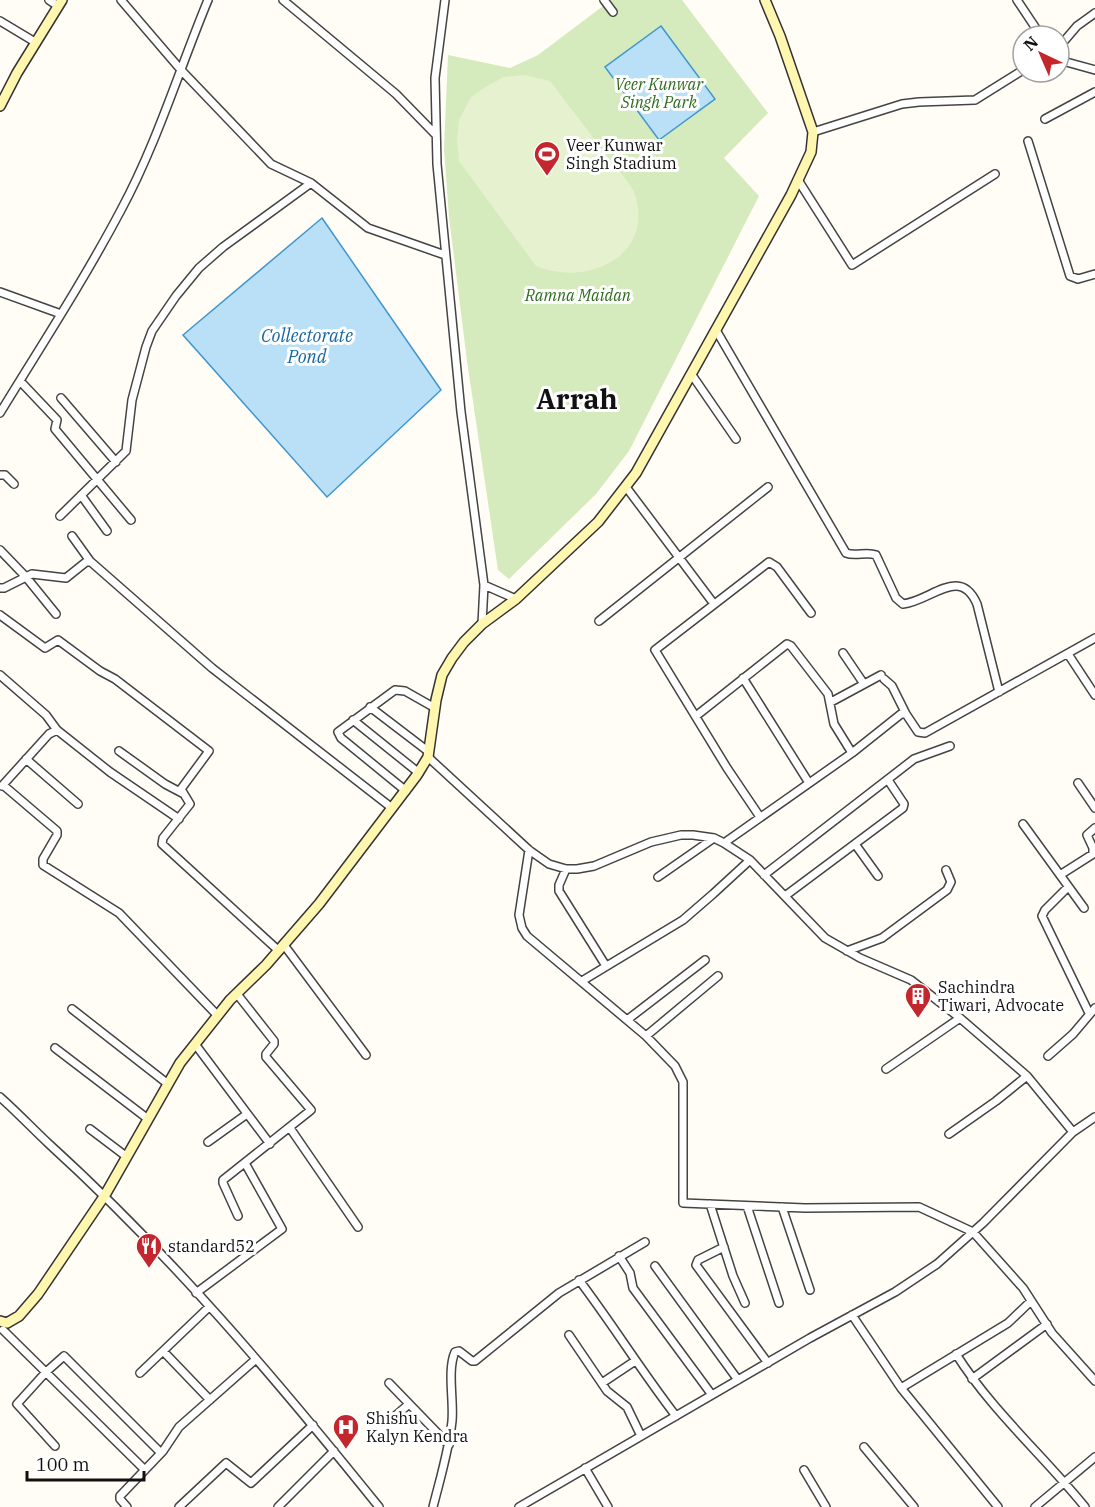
<svg xmlns="http://www.w3.org/2000/svg" width="1095" height="1507" font-family="'IBM Plex Serif',serif">
	<style>
		.green { fill: #d5ebbd }
		.pitch { fill: #e6f2cf }
		.water { fill: #b9e0f7; stroke: #3f96cf; stroke-width: 1.5 }
		.lines { fill: none; stroke-linecap: round; stroke-linejoin: round }
		.street-casing { stroke: #444; stroke-width: 10 }
		.secondary-casing { stroke: #333; stroke-width: 12 }
		.street { stroke: #fff; stroke-width: 7 }
		.secondary { stroke: #fff6b0; stroke-width: 9 }
		.labels { text-anchor: middle; stroke-width: 6; stroke-linejoin: round; paint-order: stroke }
		.park-label { font-size: 16px; font-style: italic; fill: #2f6b1f; stroke: #fff }
		.poi-label { font-size: 16px; fill: #111; stroke: #fff; text-anchor: start }
		.water-label { font-size: 18px; font-style: italic; fill: #1768a6; stroke: #fff }
		.town-label { font-size: 28px; font-weight: bold; fill: #111; stroke: #fff }
	</style>
	<rect width="100%" height="100%" fill="#fffdf5"/>
	<path class="green" d="M611,0H682L768,113L724,158L759,196L629,451L596,494L509,579L498,570L467,361L449,217L444,149L448,55L510,68L538,55Z"/>
	<path class="pitch" d="M525,75L550,81C571,109 593,137 614,165C621,174 632,185 635,195C644,222 635,248 611,262C587,275 562,276 536,266L459,161L457,139L459,120L471,97L487,86L504,77Z"/>
	<path class="water" d="M661,26L715,99L659,140L605,67Z
		M322,218L441,390L327,497L183,335Z"/>
	<g class="lines">
		<g class="street-casing">
			<path id="street" d="M49,0L58,6
				M121,0L181,70L271,164L311,183L368,228L445,255
				M283,0L396,94L436,135
				M445,0L435,78L437,164L461,412L484,585L482,624
				M604,0L613,12
				M1017,0L1041,36
				M0,21L35,42
				M1059,47L1077,26L1095,13
				M1059,60L1095,70
				M1045,119L1095,92
				M813,132L902,104L919,102L975,100L1023,70
				M1028,141L1070,276L1078,279L1095,274
				M798,180L852,265L995,174
				M0,292L61,314
				M716,330L846,553C856,557 866,551 876,555L896,598L903,604C931,601 960,565 977,604L999,692
				M692,375L736,439
				M20,381L57,420L55,429L131,520
				M61,398L116,462
				M0,413C41,346 84,280 121,210C157,143 179,70 208,0
				M0,475H5L14,484
				M626,487L714,604
				M81,495L107,531
				M60,516L126,451L132,400L146,347L152,331L176,296L199,268L223,247L311,183
				M72,536L90,561
				M0,550L26,577L56,614
				M484,585L516,599
				M0,588H4L32,574L66,578L86,562H91L212,668L392,808
				M0,615L45,648L58,640L100,671L115,679L209,751L181,789L190,804L163,838L162,844L279,951
				M599,621L768,487
				M843,653L864,684
				M1068,654L1095,695
				M0,675L46,715L57,730
				M743,678L809,783
				M884,679L892,686L906,714
				M831,702L881,675
				M370,707L429,752
				M696,716L787,644L791,646L828,694L834,724L852,753
				M353,720L419,773
				M119,751L165,784L182,793
				M428,757L529,850L549,864L566,869H577L594,866L651,842L681,835H693L714,838L724,843L750,860L825,938L860,958L911,980L960,1018L1027,1076L1073,1132
				M26,759L78,804
				M1078,783L1095,808
				M3,785L57,831V835L43,859V865L119,913L218,1016
				M2,786L49,734L57,730L110,772L179,819
				M406,791L341,738L338,732L395,690L405,691L435,708
				M760,817L727,768L655,650L769,562L777,567L811,613
				M1023,824L1084,908
				M724,843L852,753L901,714H906L918,732L925,733L1095,638
				M855,844L878,876
				M529,850L519,915L522,928L527,936L646,1036L675,1066L683,1082V1203L805,1208L919,1207L973,1232L1023,1288L1052,1333L1095,1381
				M566,869L559,885V891L606,966
				M764,875L914,759L950,746
				M1060,875L1093,854V848L1087,835L1095,828
				M658,877L714,838
				M1068,887L1045,910L1042,916L1089,1013
				M785,896L903,808L904,804L888,780
				M284,945L366,1055
				M847,951L882,938L947,890L951,882L946,870
				M582,981L683,920L713,894L750,860
				M237,994L274,1041V1044L266,1054V1057L311,1110L223,1180V1183L238,1216
				M72,1009L168,1084
				M627,1020L705,960
				M646,1036L718,976
				M195,1044L270,1144
				M55,1048L148,1119
				M1048,1056L1073,1034L1095,1008
				M886,1069L960,1018
				M0,1097C17,1112 33,1129 49,1144C170,1254 277,1380 379,1507
				M290,1128L358,1227
				M90,1129L127,1157
				M949,1134L996,1101L1027,1076
				M208,1142L247,1114
				M710,1204L733,1276L745,1303
				M747,1206L779,1303
				M782,1207L810,1290
				M724,1247L698,1260L696,1265L768,1363
				M619,1256L630,1273L633,1288L712,1395
				M655,1266L738,1380
				M579,1280C613,1325 642,1372 676,1416
				M196,1293L282,1229L245,1163
				M852,1315L901,1388L998,1507
				M3,1330L145,1470
				M569,1335L607,1391L627,1407L641,1436
				M163,1351L210,1400
				M956,1354C992,1411 1043,1455 1085,1507
				M140,1373L209,1307
				M972,1379L1047,1324
				M389,1383L449,1445
				M602,1383L635,1361
				M901,1388L1008,1323L1031,1301
				M380,1429L409,1404
				M55,1446L17,1404L46,1372L64,1356L161,1453
				M864,1447L914,1507
				M585,1468L608,1507
				M804,1470L826,1507
				M127,1507L120,1499V1496L163,1451L179,1427L255,1360
				M179,1507L226,1463L251,1483L313,1425
				M278,1507L334,1451
				M433,1507C440,1479 449,1450 452,1421C454,1401 447,1370 455,1352L459,1351L472,1361H475L559,1293L645,1242
				M519,1507L810,1338L895,1292L937,1264L983,1223L1073,1132L1095,1117
				M1035,1507L1095,1457"/>
		</g>
		<g class="secondary-casing">
			<path id="secondary" d="M0,106L17,73L62,0
				M0,1321L7,1323L19,1316L38,1294L105,1195L180,1063L230,1000L266,965L319,904L417,775L428,757L436,700L442,675L452,658L464,642L482,624L516,599L598,522L636,473L791,195L811,152L813,132L780,36L765,0"/>
		</g>
		<use href="#street" class="street"/>
		<use href="#secondary" class="secondary"/>
	</g>
	<defs>
		<g id="stadium-pin" transform="scale(1.35)"><path d="M0 17L-7.5 6A9.5 9.5 0 1 1 7.5 6Z" fill="#c4262e" stroke="#fff"/><path d="M0-5a6.5 5 0 1 0 0 10a6.5 5 0 1 0 0-10ZM-3.5-1.8h7v3.6h-7Z" fill="#fff"/></g>
		<g id="building-pin" transform="scale(1.35)"><path d="M0 17L-7.5 6A9.5 9.5 0 1 1 7.5 6Z" fill="#c4262e" stroke="#fff"/><path d="M-4-6H4V6H1V3H-1V6H-4ZM-2.5-4.3h1.7v1.8h-1.7ZM.8-4.3h1.7v1.8H.8ZM-2.5-1h1.7V.8h-1.7ZM.8-1h1.7V.8H.8Z" fill="#fff"/></g>
		<g id="restaurant-pin" transform="scale(1.35)"><path d="M0 17L-7.5 6A9.5 9.5 0 1 1 7.5 6Z" fill="#c4262e" stroke="#fff"/><path d="M-5-6h1v4h1v-4h1v4h1v-4h1v5L-1.5 .5V6h-2V.5L-5-1ZM5-6V6H3V1.5H1.5Q1.5-4 5-6Z" fill="#fff"/></g>
		<g id="hospital-pin" transform="scale(1.35)"><path d="M0 17L-7.5 6A9.5 9.5 0 1 1 7.5 6Z" fill="#c4262e" stroke="#fff"/><path d="M-5-5h3v3.5h4V-5h3V5h-3V1.5h-4V5h-3Z" fill="#fff"/></g>
	</defs>
	<g fill-rule="evenodd">
		<use href="#stadium-pin" x="547" y="154"/>
		<use href="#building-pin" x="918" y="996"/>
		<use href="#restaurant-pin" x="149" y="1246"/>
		<use href="#hospital-pin" x="346" y="1427"/>
	</g>
	<g class="labels">
		<g class="park-label">
			<text x="659" y="90">Veer Kunwar<tspan x="659" dy="18">Singh Park</tspan></text>
			<text x="578" y="301">Ramna Maidan</text>
		</g>
		<g class="poi-label">
			<text x="566" y="151">Veer Kunwar<tspan x="566" dy="18">Singh Stadium</tspan></text>
			<text x="938" y="993">Sachindra<tspan x="938" dy="18">Tiwari, Advocate</tspan></text>
			<text x="168" y="1252">standard52</text>
			<text x="366" y="1424">Shishu<tspan x="366" dy="18">Kalyn Kendra</tspan></text>
		</g>
		<g class="water-label">
			<text x="307" y="342">Collectorate<tspan x="307" dy="21">Pond</tspan></text>
		</g>
		<g class="town-label">
			<text x="577" y="409">Arrah</text>
		</g>
	</g>
	<g transform="translate(1041 54) rotate(316)"><circle r="28" fill="#ffffff" stroke="#a0a0a0" stroke-width="1.5"/>
	<path d="M0-4.5L10 22L0 15L-10 22Z" fill="#c4262e"/>
	<text y="-9" font-size="16" font-weight="bold" text-anchor="middle" fill="#111111">N</text>
	</g>
	<path d="M27 1471v9h117v-9" fill="none" stroke="#111111" stroke-width="3"/>
	<text x="36" y="1471" font-size="18" fill="#111111" stroke="#ffffff" stroke-width="4.5" paint-order="stroke">100 m</text>
</svg>
